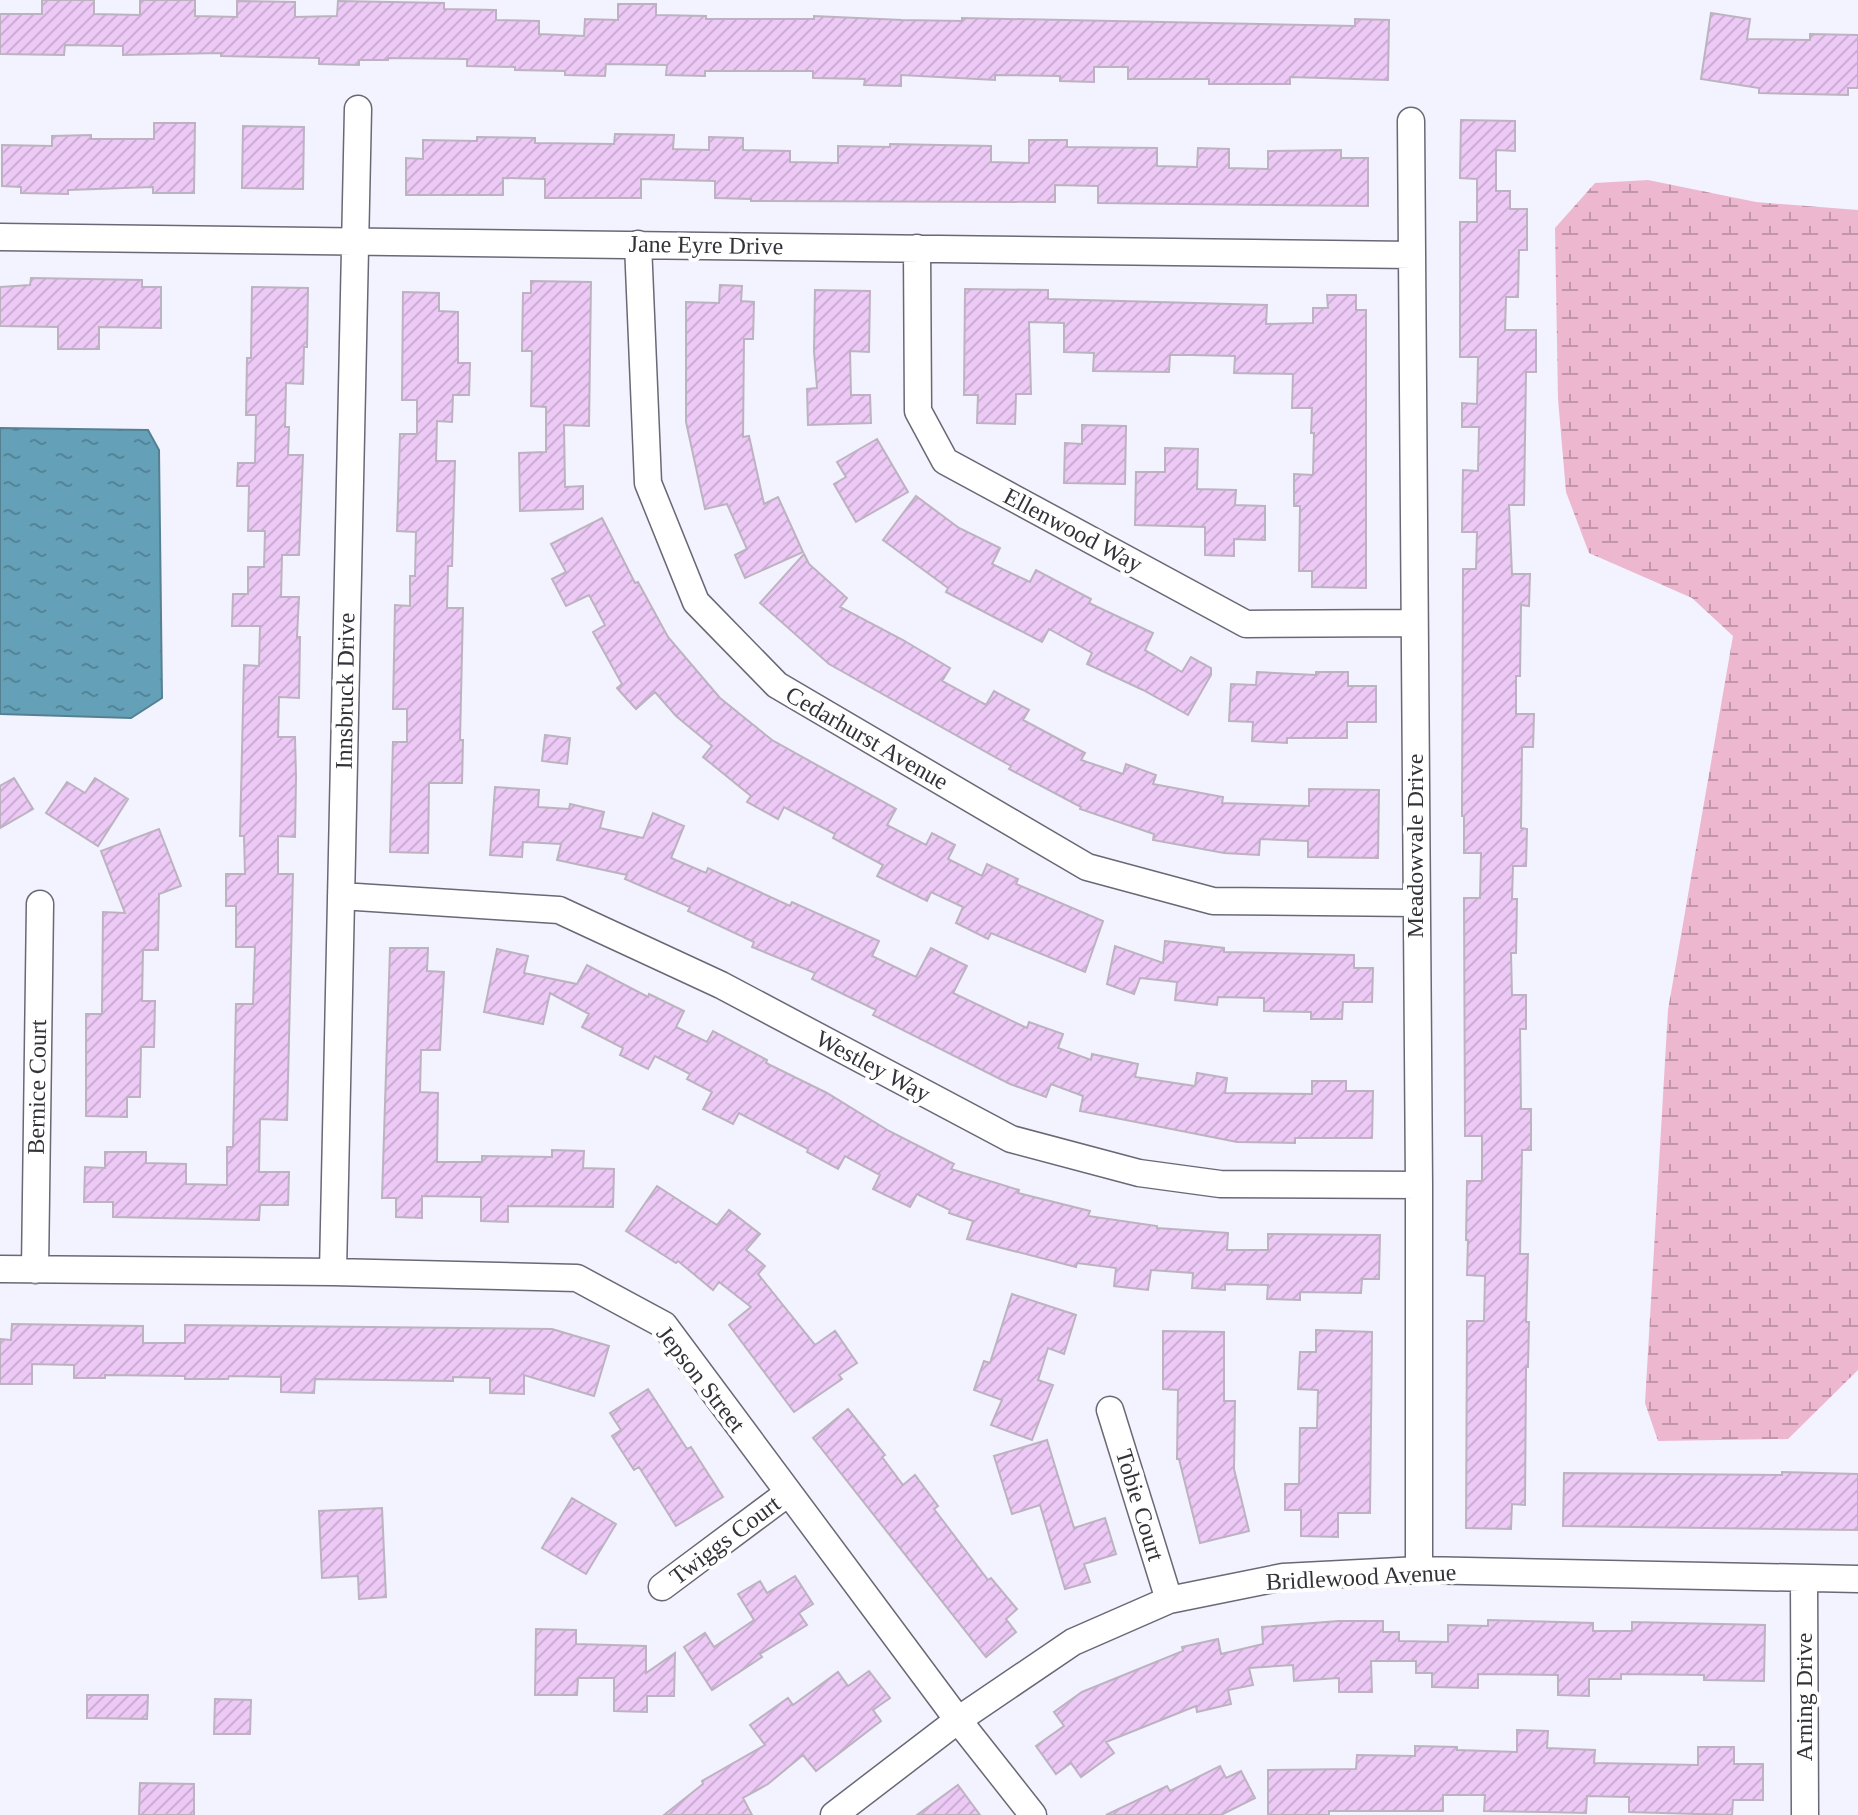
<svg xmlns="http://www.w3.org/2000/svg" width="1858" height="1815" font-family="'Times New Roman',serif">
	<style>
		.wetland { fill: url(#wetland-marsh) }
		.water { fill: url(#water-ripples); stroke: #558092; stroke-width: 2 }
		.building { fill: url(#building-hatch); stroke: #bdb3c0; stroke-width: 2 }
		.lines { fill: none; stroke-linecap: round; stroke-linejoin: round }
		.street-casing { stroke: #696875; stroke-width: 29 }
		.street { stroke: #fff; stroke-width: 26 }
		.labels { text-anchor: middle; stroke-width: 8; stroke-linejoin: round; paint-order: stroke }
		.street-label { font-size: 24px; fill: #323238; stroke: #fff }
	</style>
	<defs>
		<pattern id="wetland-marsh" width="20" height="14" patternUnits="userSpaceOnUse" patternTransform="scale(2)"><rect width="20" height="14" fill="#edb8cf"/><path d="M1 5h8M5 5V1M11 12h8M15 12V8" fill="none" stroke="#c196a9"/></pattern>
		<pattern id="water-ripples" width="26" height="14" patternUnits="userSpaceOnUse" patternTransform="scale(2)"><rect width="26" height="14" fill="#64a1b9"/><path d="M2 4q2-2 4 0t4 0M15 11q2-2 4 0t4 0" fill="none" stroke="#538497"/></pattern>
		<pattern id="building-hatch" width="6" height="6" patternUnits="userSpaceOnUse" patternTransform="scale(2)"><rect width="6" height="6" fill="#edc9f6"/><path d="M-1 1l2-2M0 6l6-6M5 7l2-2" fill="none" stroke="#ccadd4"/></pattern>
	</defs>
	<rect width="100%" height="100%" fill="#f3f2ff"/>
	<path class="wetland" d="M1648,180L1756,202L1858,210V1370L1788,1439L1658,1441L1645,1403L1668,1010L1733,636L1692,598L1589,553L1566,492L1558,399L1555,228L1595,183Z"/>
	<path class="water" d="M0,428L148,430L159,450L162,698L131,718L0,714Z"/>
	<path class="building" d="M42,0H94V14L140,15V0H195V16L237,17V1L295,2V17L337,16L338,1L444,3V9L496,10V20L539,21V34L584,36L585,19L618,20V4H656V15L706,16V19H814V16L902,20L962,21V18L1355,26V19L1389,20L1388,80L1290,77V84H1209V79H1128V67H1094V82L1060,81V76L995,75V80L901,75V86L864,85L865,79L813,78V71H705V76L666,75L667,65L606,64L605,76L565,75V71L515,70V67L467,66V59L388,58V60H359V65L319,64V58L221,56V53L123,55V46L65,45L64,55L0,54V14H42Z
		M1711,13L1750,19L1747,39L1810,40V34L1858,35V88H1848V95L1759,93V88L1701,79Z
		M1461,120L1515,121V151L1496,150V191H1510V209H1527V250H1519L1518,297H1506L1505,330H1536V372H1526L1524,505H1509L1512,574H1530L1529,606L1521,605L1520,676H1516V714H1534L1533,747H1522L1521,828L1527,829L1526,866H1513L1512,899H1517L1516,953H1511L1512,995H1526V1029H1520L1521,1109H1531V1150H1522L1520,1254H1528L1526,1322H1529L1528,1367H1526L1525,1505L1512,1504L1511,1529L1466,1528L1467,1321H1484L1485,1276L1467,1275L1468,1240H1466L1467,1181H1482V1136H1465L1464,898H1480L1481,853H1464V816H1462L1463,569H1476L1477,532H1462L1463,470L1478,471L1479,427H1462V403L1477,404L1478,357H1460V222H1477V179L1460,178Z
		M154,123H195L194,193H153V187L68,190V194L21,193V187L2,186V145L52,146V136L91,135V139H154Z
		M243,126L304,127L303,189L242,188Z
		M615,134L674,135L673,149L709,150V137L743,138V150L790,151V162L838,163V146L890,147V144L991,146V162L1029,163V140H1067V147L1157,148V166L1197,167L1198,148L1229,149V168L1268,169V151L1341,150V158H1368V206L1098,203V186L1055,185V202L751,201V199L715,198V181L641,179V198H545V179L503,178V195H406V158L423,159V140L477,141V137L535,138V143L614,144Z
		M31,278L142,280V287H161V328L99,327V349H58V327L0,326V287L30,285Z
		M531,281L591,282L589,426L564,425L565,487L583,486V509L520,511L519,453L546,452V407L531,406L532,351H522L523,293H531Z
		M720,285L742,286L741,301L754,302L753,339H744L743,437L749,436L764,504L778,497L803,552L745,578L735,555L747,549L727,504L705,509L686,422V302L719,303Z
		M252,287L308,288L307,347H304L303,384L286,383L285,427H289L288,455H303L299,555H282L281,597H299L297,637H300L299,698L279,697L278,737H295L296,777L295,837L278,836V874H293L287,1120L260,1119L259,1172H289L288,1205H260L259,1220L113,1217V1202H84L85,1167L105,1168V1152H146V1163L186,1164V1184L227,1185V1147H233L236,1004H253L255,947H236V906H226V874H245L244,836H240L244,665L259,666L260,626H232L233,594H248V567H264L265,531H248L249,486H237L238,463H255L256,415H246L247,358H251Z
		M965,289L1048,290V299L1267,305L1266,324L1313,323V308H1328L1327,295H1356V310H1366V588L1312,587V571H1299L1300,506H1294V474L1313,475L1314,433H1311L1312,408H1292L1293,374L1234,373L1235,356L1192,355H1170L1169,372L1093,371L1094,353L1064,352V323L1029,322L1031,394H1016L1015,424L977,423L978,395H964Z
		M815,290L870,291L869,352L850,351L851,395H870L871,423L808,425L807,389L817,388L814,351Z
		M403,292L439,293V311L458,312V363H470L469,395H453L452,422L437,421L436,461H455L452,566H448L447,608H463L460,740H463L462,783H429L428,853L390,852L393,742H407V709H393L395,605L410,606V576H415L416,532L397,531L400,434H417V400H402Z
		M1082,425L1126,426L1125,484L1064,483L1065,443L1082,444Z
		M877,439L908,492L856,522L834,484L846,477L837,462Z
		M1165,448L1198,449L1197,489L1236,490L1235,505L1265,506V540L1234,539V556L1205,555V527L1135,525L1136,472H1165Z
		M916,496L959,528L1000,548L992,564L1030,582L1036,570L1091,599L1089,603L1153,633L1145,650L1182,672L1191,657L1211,668V675L1188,715L1143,690L1087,664L1092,653L1049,629L1042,642L946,592L948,588L883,540Z
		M602,518L635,583L638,582L668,637L720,698L772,740L896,809L887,825L926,845L932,833L955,845L948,859L982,876L987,864L1018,879L1016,884L1103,921L1085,972L991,933L988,939L956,923L963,907L931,892L927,901L877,876L883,865L833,838L835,834L784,807L778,819L747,802L751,796L703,757L712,746L676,716L655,692L636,709L617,688L622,684L593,632L605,625L589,595L566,606L552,579L566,572L551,544Z
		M804,554L809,564L847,598L840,607L903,640L950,668L942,681L986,705L994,691L1029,710L1023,720L1085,753L1081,760L1123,774L1126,764L1156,775L1153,784L1223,797L1222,803L1309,806V789L1379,790L1378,858L1308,857V841L1260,839L1259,855L1224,853L1153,840L1154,834L1080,809L1081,807L1009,769L1011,766L829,664L760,603Z
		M1257,672L1316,675V672H1348V686H1376V722H1347V738H1287V743L1252,741L1253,722L1229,721L1231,684L1256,685Z
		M545,735L570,738L567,764L542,761Z
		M14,778L33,809L0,828V786Z
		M95,778L128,799L98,846L46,813L67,782L85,793Z
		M495,787L539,790L538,807L569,809L570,804L604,812L600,828L643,838L653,813L684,826L671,858L706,873L708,868L790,906L792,902L879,941L872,956L916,977L931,948L967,966L953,993L1027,1028L1029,1022L1063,1034L1058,1048L1091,1060L1092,1054L1138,1064L1135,1077L1195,1086L1197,1073L1227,1078L1225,1093L1312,1094V1081H1346V1091H1373L1372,1138H1295V1143L1237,1142L1080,1111L1083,1096L1051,1084L1046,1097L1010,1084L873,1015L876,1010L812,979L815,973L752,947L754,942L688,911L690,907L625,879L627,875L557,860L561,844L523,842L522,857L490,855Z
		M159,829L181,886L159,894L158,950H143L142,1001H155L154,1047H141L140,1097H127V1117L86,1116V1014H102L103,912L125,913L101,851Z
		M1165,941L1224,948V952L1354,955V968H1373L1372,1002H1343L1342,1019H1311V1012L1264,1011V998L1218,997L1217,1005L1175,1000L1177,982L1140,978L1134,994L1107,984L1115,946L1163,963Z
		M390,948H428L427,971L444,972L440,1050H421L420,1092L438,1093L437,1162H482V1156L552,1157V1150L584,1151L583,1168L614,1169L613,1207L508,1206V1222L481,1221V1197L422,1196V1218L396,1217V1198H382Z
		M497,949L528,956L524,973L577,984L587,965L648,997L649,994L684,1011L676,1027L707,1042L713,1031L767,1060L766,1063L827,1093L889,1131L954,1164L951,1169L1019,1190L1018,1193L1090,1211L1088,1216L1157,1226V1228L1228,1233L1227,1250H1268V1234L1380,1235L1379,1279H1362L1361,1293L1300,1292V1300L1267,1299L1268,1285L1225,1284V1290L1192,1288L1193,1273L1151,1270L1148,1290L1114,1286L1116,1268L1077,1263L1076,1267L967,1239L973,1221L949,1213L950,1210L917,1194L910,1207L873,1189L880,1175L845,1156L838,1169L807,1152L808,1149L739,1113L733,1124L703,1109L712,1092L687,1079L690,1074L655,1056L648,1069L620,1055L623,1048L582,1027L589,1014L550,993L543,1024L484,1012Z
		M657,1186L717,1225L729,1210L760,1234L746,1250L765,1266L758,1274L815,1345L835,1331L857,1363L839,1375L842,1379L794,1412L729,1325L751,1307L719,1282L713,1290L678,1261L676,1263L626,1231Z
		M1012,1294L1076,1315L1064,1354L1048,1348L1038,1380L1053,1385L1032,1440L991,1425L1002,1400L974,1390L984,1361L990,1363Z
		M12,1324L143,1326V1343H185V1325L552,1329L609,1346L594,1396L524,1375V1394L490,1393V1378L453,1377V1381L315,1379L314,1393L281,1392V1377L229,1376L228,1379H185V1376L105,1375V1378H74V1365L32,1364V1384H0V1339L11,1340Z
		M1316,1330L1372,1332L1370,1513H1338V1537L1301,1536V1510H1285V1484H1299L1300,1428H1317L1318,1390L1298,1389L1300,1352H1316Z
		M1163,1331L1224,1332V1401H1235L1234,1469L1249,1531L1200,1543L1179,1459H1177L1178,1390L1163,1389Z
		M648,1389L687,1449L691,1447L723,1497L676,1526L639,1467L634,1470L612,1436L621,1430L610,1413Z
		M848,1409L885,1455L882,1457L903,1485L915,1475L938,1506L934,1509L988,1580L991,1578L1017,1609L1006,1619L1016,1632L986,1657L813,1438Z
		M1047,1440L1074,1528L1105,1518L1116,1554L1084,1564L1090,1582L1065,1589L1040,1505L1012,1514L994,1456Z
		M1782,1472L1858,1474V1530L1563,1526L1564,1473L1782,1475Z
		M572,1498L616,1524L586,1574L542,1548Z
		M382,1508L386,1597L359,1599L358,1576L322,1578L319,1511Z
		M795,1576L813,1604L799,1613L807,1625L760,1654L762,1657L712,1690L684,1647L705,1633L714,1647L754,1620L738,1594L760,1581L767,1593Z
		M1488,1620L1593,1623V1631H1632V1622L1765,1625L1764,1681L1704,1680V1675L1621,1674V1679H1589V1696L1558,1695V1675L1478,1674V1688L1432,1687V1673H1416V1661H1371L1372,1692H1339V1678L1294,1681L1293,1665L1249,1668L1253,1685L1228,1690L1231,1704L1197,1712L1196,1706L1106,1742L1114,1753L1081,1777L1071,1763L1056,1774L1036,1746L1064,1726L1054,1712L1082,1692L1183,1651L1182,1647L1218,1639L1221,1654L1263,1644L1262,1627L1339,1621H1383V1632H1399V1641L1448,1642V1625L1488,1626Z
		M536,1629L576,1630V1644L646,1646V1673L675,1653L674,1696H647V1712L614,1711V1678H578L577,1695H535Z
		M869,1671L890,1698L873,1710L881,1721L816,1771L803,1755L768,1784L743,1798L752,1815H664L703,1784L702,1781L765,1745L750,1725L788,1698L793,1705L838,1672L848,1686Z
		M87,1695H148L147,1719L87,1718Z
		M215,1699L251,1700L250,1734H214Z
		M1517,1730L1548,1731L1547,1748L1595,1750L1594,1763L1698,1765V1747H1734V1764H1763V1800H1733L1732,1815L1697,1814L1629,1812V1797L1587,1796L1586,1813L1546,1812L1484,1811L1485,1795H1443V1811H1329V1815H1268V1770L1356,1769L1357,1755L1415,1756V1746L1457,1747V1750L1517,1752Z
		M1220,1766L1226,1778L1241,1771L1255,1798L1221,1815H1106L1167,1786L1170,1791Z
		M140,1783L194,1784V1815H139Z
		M958,1785L980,1815H917Z"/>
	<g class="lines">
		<g class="street-casing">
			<path id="street" d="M1411,121L1419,1185V1570
				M0,237L1412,255
				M638,244L648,483L696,602L777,685L1087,867L1213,901L1416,903
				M917,248L918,411L945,461L1246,624L1414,623
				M341,896L559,910L721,985L1011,1139L1139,1173L1220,1184L1419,1185
				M0,1269L333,1272L577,1278L664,1325L958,1720L1033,1815
				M35,1270L40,904
				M333,1272L358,109
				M1110,1410L1169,1600
				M1804,1579L1805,1815
				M662,1587L788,1493
				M834,1815L958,1720L1073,1642L1169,1600L1283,1577L1419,1570L1858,1579"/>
		</g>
		<use href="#street" class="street"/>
	</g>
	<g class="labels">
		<g class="street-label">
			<text transform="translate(706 245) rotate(1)" y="8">Jane Eyre Drive</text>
			<text transform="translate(1073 530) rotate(28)" y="8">Ellenwood Way</text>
			<text transform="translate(345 691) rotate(-89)" y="8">Innsbruck Drive</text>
			<text transform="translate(867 738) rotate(30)" y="8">Cedarhurst Avenue</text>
			<text transform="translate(1415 846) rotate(-90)" y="8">Meadowvale Drive</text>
			<text transform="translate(873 1066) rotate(28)" y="8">Westley Way</text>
			<text transform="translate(37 1087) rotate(-89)" y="8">Bernice Court</text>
			<text transform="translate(701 1379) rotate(52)" y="8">Jepson Street</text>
			<text transform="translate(1140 1505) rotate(73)" y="8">Tobie Court</text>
			<text transform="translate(725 1540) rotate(-37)" y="8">Twiggs Court</text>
			<text transform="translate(1361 1577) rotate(-3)" y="8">Bridlewood Avenue</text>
			<text transform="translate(1804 1697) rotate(-90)" y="8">Arning Drive</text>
		</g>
	</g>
</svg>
